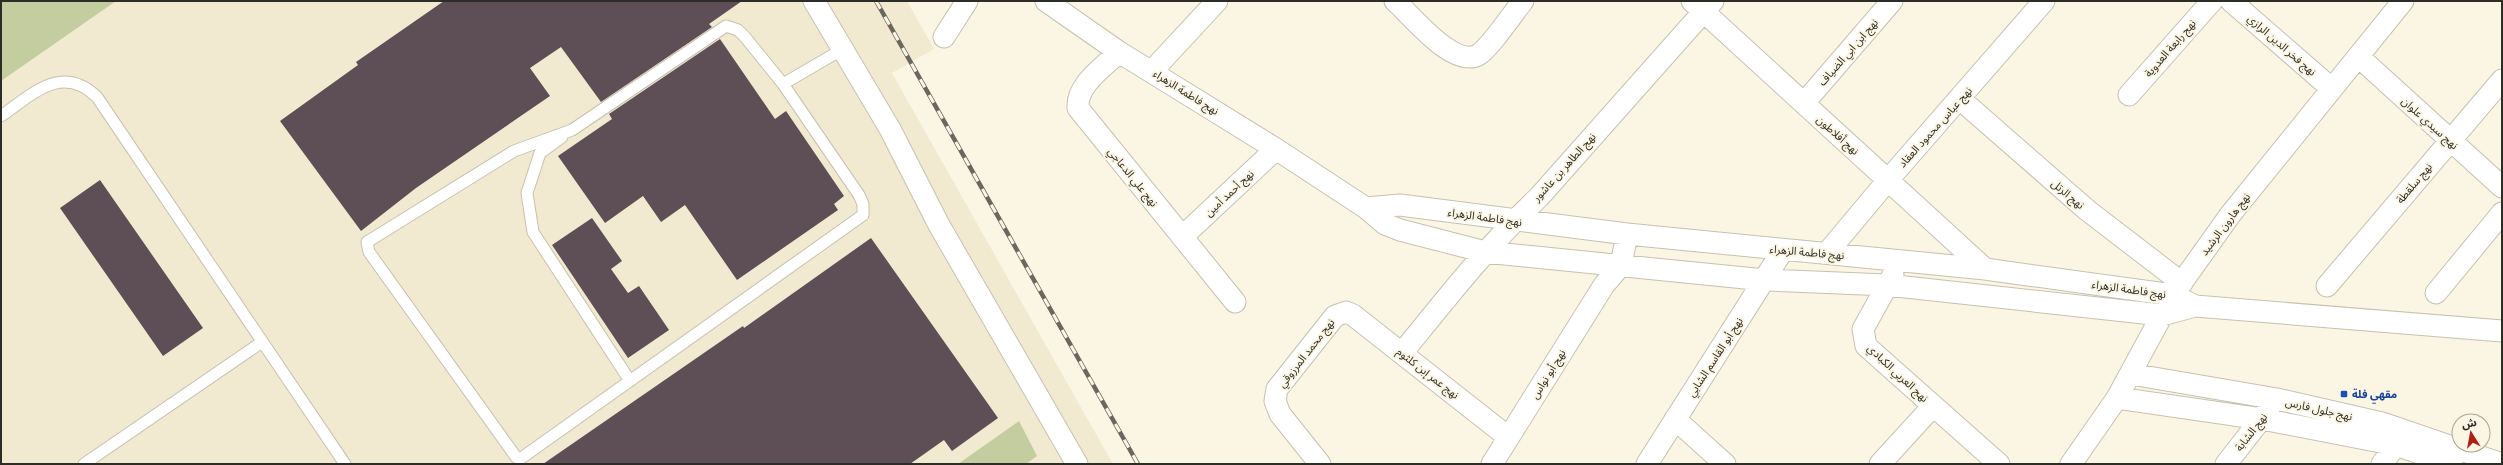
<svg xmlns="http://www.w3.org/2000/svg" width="2503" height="465" font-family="'Archivo Narrow','Noto Sans Arabic',sans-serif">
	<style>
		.built { fill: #f1ead1 }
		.green { fill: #c3cda0 }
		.building { fill: #5e4e55 }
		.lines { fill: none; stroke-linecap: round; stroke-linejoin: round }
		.service-casing { stroke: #c6c1b0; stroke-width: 13 }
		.minor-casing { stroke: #c6c1b0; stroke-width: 23 }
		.service { stroke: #fff; stroke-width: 11 }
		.minor { stroke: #fff; stroke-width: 21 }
		.rail-casing { stroke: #6a675e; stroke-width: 4.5 }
		.rail { stroke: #fbf6e4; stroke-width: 3; stroke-dasharray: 9; stroke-linecap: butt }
		.transit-dot { fill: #1a4fb4; stroke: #fbf6e4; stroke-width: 1.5 }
		.labels { text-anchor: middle; stroke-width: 4; stroke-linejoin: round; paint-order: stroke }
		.street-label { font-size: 11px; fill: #2e2c26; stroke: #fbf6e4 }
		.transit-label { font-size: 11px; font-weight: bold; fill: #164399; stroke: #fbf6e4; text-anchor: start }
	</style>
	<rect width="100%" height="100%" fill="#fbf6e4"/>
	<path class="built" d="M1,1H907L934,49L892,73L1113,464H1Z"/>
	<path class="green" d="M1,1H116L1,81Z
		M1019,421L1037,456L1026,464H958Z"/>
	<path class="building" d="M444,1H742L709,24L712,27L601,102L561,47L530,68L550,96L416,188L361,231L280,121L358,65L356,62Z
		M720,39L775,119L786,111L844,196L834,204L838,210L737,280L685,205L661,222L643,196L605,223L558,156L612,119L609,114Z
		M100,180L203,328L163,356L60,208Z
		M592,218L622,261L611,269L628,293L639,286L669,330L628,358L552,245Z
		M871,238L998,418L952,451L944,440L910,464H543L743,326L744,328Z"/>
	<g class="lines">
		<g class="service-casing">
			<path id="service" d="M726,26L738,30L745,37L783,84L859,195L863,204V215L520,459L516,457L369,252L367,242L514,151L572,130Z
				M783,84L843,49
				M1,116C33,94 62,63 97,97L345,464
				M562,137L540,153L527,193L533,232L630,381
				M84,464L262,342"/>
		</g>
		<g class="minor-casing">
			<path id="minor" d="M814,1L890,129L939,225L1077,464
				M1046,1L1119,52L1276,149L1366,208L1385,224L1400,230L1485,252L1765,280L1887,285L2162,315L2195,306L2502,331
				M1395,1C1413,17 1453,68 1478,55C1490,48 1513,13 1523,1
				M1692,1L1985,269
				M2231,1L2332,89
				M944,37L967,1
				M1119,52C1104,67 1076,85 1078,108L1235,302
				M2359,57L2502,187
				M1152,71L1217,1
				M2129,95L2212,1
				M1960,99L2087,210L2182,283
				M1804,103L1892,1
				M1366,208L1400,205L1627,234L1985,269L2173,295L2195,306
				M1182,237L1276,149
				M1827,253L1888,180L2044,1
				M1893,275L1863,329L1866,346L1999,464
				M2327,286L2502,80
				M2436,293L2502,213
				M1402,353C1446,299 1488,245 1539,197L1713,1
				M2131,374L2277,399L2382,423L2502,464
				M2117,398L2262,419L2396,445L2452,464
				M1675,419L1725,464
				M1320,464L1280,414L1275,401L1277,389L1335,316L1346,312L1353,315L1508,437
				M1492,464L1604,285L1621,265L1627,234
				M1647,464L1783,250
				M1880,464L1933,406
				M2071,464L2117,398L2173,295L2230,215L2403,1
				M2226,464L2269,409
				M2382,464L2396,445"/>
		</g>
		<use href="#service" class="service"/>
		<use href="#minor" class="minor"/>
		<g class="rail-casing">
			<path id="rail" d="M876,1L1138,464"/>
		</g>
		<use href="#rail" class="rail"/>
	</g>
	<rect class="transit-dot" x="2340" y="390" width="8" height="8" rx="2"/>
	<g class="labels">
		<g class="street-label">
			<text transform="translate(2282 45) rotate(41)" y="4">نهج فخر الدين الرازي</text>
			<text transform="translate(2170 48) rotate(-49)" y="4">نهج رابعة العدوية</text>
			<text transform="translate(1848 52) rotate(-49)" y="4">نهج ابن ابي الضياف</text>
			<text transform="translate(1186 92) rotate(32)" y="4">نهج فاطمة الزهراء</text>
			<text transform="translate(2430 123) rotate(42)" y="4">نهج سيدي علوان</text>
			<text transform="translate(1935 127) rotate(-48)" y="4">نهج عباس محمود العقاد</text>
			<text transform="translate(1838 135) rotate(42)" y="4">نهج أفلاطون</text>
			<text transform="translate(1564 167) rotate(-48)" y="4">نهج الطاهر بن عاشور</text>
			<text transform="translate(1133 177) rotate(51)" y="4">نهج علي الدعاجي</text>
			<text transform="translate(2414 183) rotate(-50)" y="4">نهج سلقطة</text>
			<text transform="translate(1229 193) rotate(-43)" y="4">نهج أحمد أمين</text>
			<text transform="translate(2068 194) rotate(40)" y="4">نهج الرتل</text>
			<text transform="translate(1485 217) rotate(8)" y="4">نهج فاطمة الزهراء</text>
			<text transform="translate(2225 224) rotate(-53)" y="4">نهج هارون الرشيد</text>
			<text transform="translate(1807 252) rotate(5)" y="4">نهج فاطمة الزهراء</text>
			<text transform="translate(2129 289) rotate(8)" y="4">نهج فاطمة الزهراء</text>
			<text transform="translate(1306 353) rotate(-52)" y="4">نهج محمد المرزوقي</text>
			<text transform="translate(1715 357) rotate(-57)" y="4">نهج أبو القاسم الشابي</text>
			<text transform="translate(1428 373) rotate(38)" y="4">نهج عمر إبن كلثوم</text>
			<text transform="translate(1898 373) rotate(43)" y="4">نهج العربي الكبادي</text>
			<text transform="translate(1548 374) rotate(-58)" y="4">نهج أبو نواس</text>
			<text transform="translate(2319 409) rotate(13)" y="4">نهج جلول فارس</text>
			<text transform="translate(2251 432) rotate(-52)" y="4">نهج الشابة</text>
		</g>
		<g class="transit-label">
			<text x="2352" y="398">مقهي فلة</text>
		</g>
	</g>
	<rect width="2503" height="465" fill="none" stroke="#2e2c26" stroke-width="4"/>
	<g transform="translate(2471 433) rotate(349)"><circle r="19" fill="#fbf6e4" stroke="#a9a598"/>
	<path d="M0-3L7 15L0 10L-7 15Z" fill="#af2012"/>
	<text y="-6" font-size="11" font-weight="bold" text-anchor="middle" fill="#2e2c26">ش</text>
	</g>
</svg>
